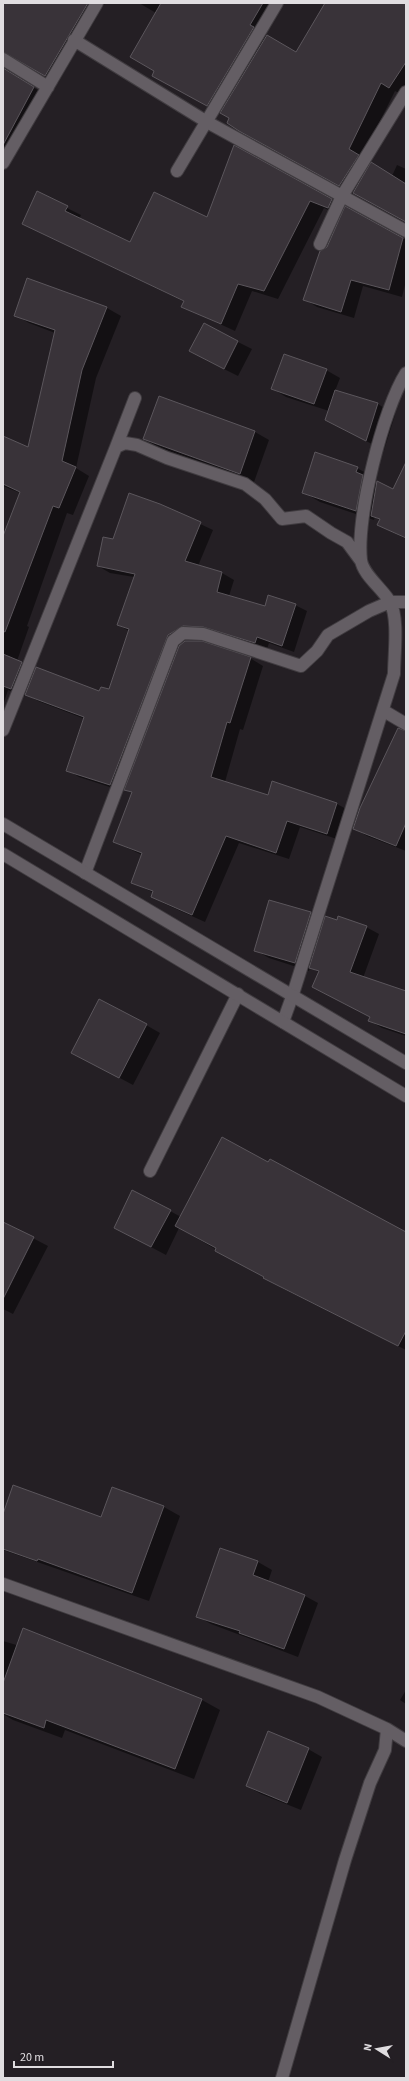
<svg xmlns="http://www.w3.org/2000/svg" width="409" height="2081" font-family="'Source Sans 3',sans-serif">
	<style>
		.shadow { fill: #0007 }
		.building { fill: #393339; stroke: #5b565c }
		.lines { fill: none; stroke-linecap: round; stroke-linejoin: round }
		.service-casing { stroke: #403c40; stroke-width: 14 }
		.minor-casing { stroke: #403c40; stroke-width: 14 }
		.secondary-casing { stroke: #403c40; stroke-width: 14 }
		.service { stroke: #645e64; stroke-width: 12 }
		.minor { stroke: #645e64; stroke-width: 12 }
		.secondary { stroke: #645e64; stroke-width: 12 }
	</style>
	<rect width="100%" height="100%" fill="#241f24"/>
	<path class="shadow" d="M3,3H105L58,83L19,59H13L8,67L11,74L46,95L3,167Z
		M139,3H282L264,34L296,53L326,3H406V91L403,95L395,91L362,157L392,176L397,165L406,169V222L254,139L230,118L167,83L155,71L156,13Z
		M234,147L402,239H406V281L402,297L363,286L354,318L317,307L304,299L342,216L324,208L278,299L252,291L235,331L183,307L185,302L37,231V193L81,215L79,219L130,243L207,219Z
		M27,280L107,308L121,316L96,378L76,468L89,476L73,515L67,513L27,626L29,627L17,661L36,671L100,692L109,691L129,631L118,625L134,577L110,573L98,566L113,540L160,505L213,530L198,566L222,573L234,580L229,596L265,607L295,605L307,611L294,652L269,643L267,649L195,632L180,642L178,648L186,642L250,658L263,666L243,730L240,729L225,782L268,796L272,783L337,804L350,811L340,840L300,827L289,859L239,843L205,922L165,904L152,897L154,893L132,882L142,855L115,842L132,793L126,790L163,691L161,690L122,791L79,777L67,770L85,719L38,701L26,694L25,696L8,690L3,705V539L20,493L3,486V437L29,448L55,333L29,323L15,315Z
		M238,342L252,349L238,376L204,359Z
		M326,370L340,378L335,391L378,404L395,415L384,450L344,430L329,411L286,397L273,389Z
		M159,398L255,432L269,440L254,482L158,447L144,439Z
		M357,468L375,478L374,482L377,484L406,496V539L378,525L380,520L375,517L374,520L320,502L303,492Z
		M406,739V851L367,836L354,828Z
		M311,913L325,921L366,927L379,934L363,978L406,992V1036L382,1028L370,1021L371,1017L313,987L320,973L310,967L309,971L269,958L255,950Z
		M146,1025L160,1033L133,1085L86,1060Z
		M170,1211L181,1217L406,1234V1350L284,1289L179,1228L166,1255L115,1228Z
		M4,1223L48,1246L13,1314L3,1309Z
		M164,1507L180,1516L149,1601L3,1550V1517L102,1518Z
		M220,1549L258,1562L272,1570L268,1582L305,1596L318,1603L298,1657L211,1624L197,1616Z
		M3,1641L202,1700L220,1710L194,1779L65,1730L62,1738L13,1720L3,1714Z
		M406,1690V1704L400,1700Z
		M308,1749L322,1757L301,1810L261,1794L247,1786Z"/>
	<path class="building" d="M3,3H88L45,76L3,52Z
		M161,3H263L250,25L254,27L207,106L152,76L154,71L130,57Z
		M325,3H406V62L389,88L381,83L349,149L359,155L339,186L239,131L227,123L229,118L220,113L267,35L296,52Z
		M3,68L34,87L3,145Z
		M234,145L332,199L328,208L310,201L264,291L238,284L221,324L181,307L184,301L22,224L37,191L68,206L65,211L130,242L154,192L207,217Z
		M371,162L406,184V222L353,193Z
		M345,206L403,238L389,290L351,280L341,312L303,300L320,251L327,247Z
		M27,278L107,307L82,370L62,461L76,467L59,508L53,506L5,632L3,631V536L20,492L3,484V436L28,447L55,330L14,316Z
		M204,323L238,341L224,369L189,351Z
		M284,354L327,369L314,404L271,389Z
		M335,390L378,403L366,441L325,420Z
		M159,396L255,431L240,474L143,439Z
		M315,452L358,467L356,472L363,475L356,511L302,493Z
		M406,462V538L377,525L380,519L371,516L377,481L393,489Z
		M129,493L160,504L201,522L185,561L222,572L217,592L265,606L268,595L296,604L282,646L257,637L255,643L203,627L183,626L168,635L110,785L66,771L84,717L25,695L36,667L99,691L101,687L109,689L129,629L117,625L135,574L97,566L103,537L113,539Z
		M185,641H202L251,657L230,723L227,722L211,777L268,795L272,781L337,803L327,834L287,821L276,853L226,836L192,915L151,897L153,891L131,883L142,853L113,842L132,792L124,790L179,646Z
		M3,654L22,662L11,689L3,686Z
		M398,728L406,731V823L396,846L353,829L360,808Z
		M269,900L311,912L295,963L254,951Z
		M325,916L337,920L338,916L367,926L350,972L406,991V1034L368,1021L370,1017L312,987L319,971L309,968Z
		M99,999L147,1024L119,1078L71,1053Z
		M222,1137L268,1162L270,1159L406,1232V1331L398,1346L263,1278L264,1277L215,1251L216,1248L175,1226Z
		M132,1190L171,1210L151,1247L114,1228Z
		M3,1222L34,1237L3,1299Z
		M13,1485L101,1517L112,1487L164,1506L132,1593L38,1559L37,1561L3,1549V1514Z
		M220,1548L258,1561L253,1575L305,1595L284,1649L239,1633L240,1631L196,1617Z
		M23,1628L202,1699L175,1769L46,1720L44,1728L3,1713V1683Z
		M268,1731L309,1748L287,1803L246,1786Z"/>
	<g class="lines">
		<g class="service-casing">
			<path id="service" d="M150,1171L238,994"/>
		</g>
		<g class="minor-casing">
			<path id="minor" d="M74,40L207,122L406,231
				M3,59L48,87
				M3,163L97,3
				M177,171L277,3
				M320,244L342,196L406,92
				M116,447L135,398
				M384,711L406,724
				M3,730L116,447L125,443L137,445L167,458L245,484L265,499L282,519L306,516L331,533L347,542L361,561
				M85,873L173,641L183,633L203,634L301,666L317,651L328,635L369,611L390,602H406
				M283,1022L293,994L394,674C394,655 399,618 390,602C383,589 363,575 361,560C356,517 383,409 406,373
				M3,1584L318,1697L387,1729L406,1741
				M282,2078L345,1860L370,1783L385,1750L387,1729"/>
		</g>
		<g class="secondary-casing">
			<path id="secondary" d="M3,824L406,1063
				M3,854L406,1096"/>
		</g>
		<use href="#service" class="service"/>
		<use href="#minor" class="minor"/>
		<use href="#secondary" class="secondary"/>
	</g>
	<rect width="409" height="2081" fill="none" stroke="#e0dde0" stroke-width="8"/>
	<g transform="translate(377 2049) rotate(281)" stroke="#241f24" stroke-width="3" paint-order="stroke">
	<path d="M0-3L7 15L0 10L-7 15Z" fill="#e0dde0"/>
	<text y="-6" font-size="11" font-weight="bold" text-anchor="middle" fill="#e0dde0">N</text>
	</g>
	<path d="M14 2061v6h99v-6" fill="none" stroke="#e0dde0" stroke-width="2"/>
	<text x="20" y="2061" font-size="12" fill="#e0dde0" stroke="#241f24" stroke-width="3" paint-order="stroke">20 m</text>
</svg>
